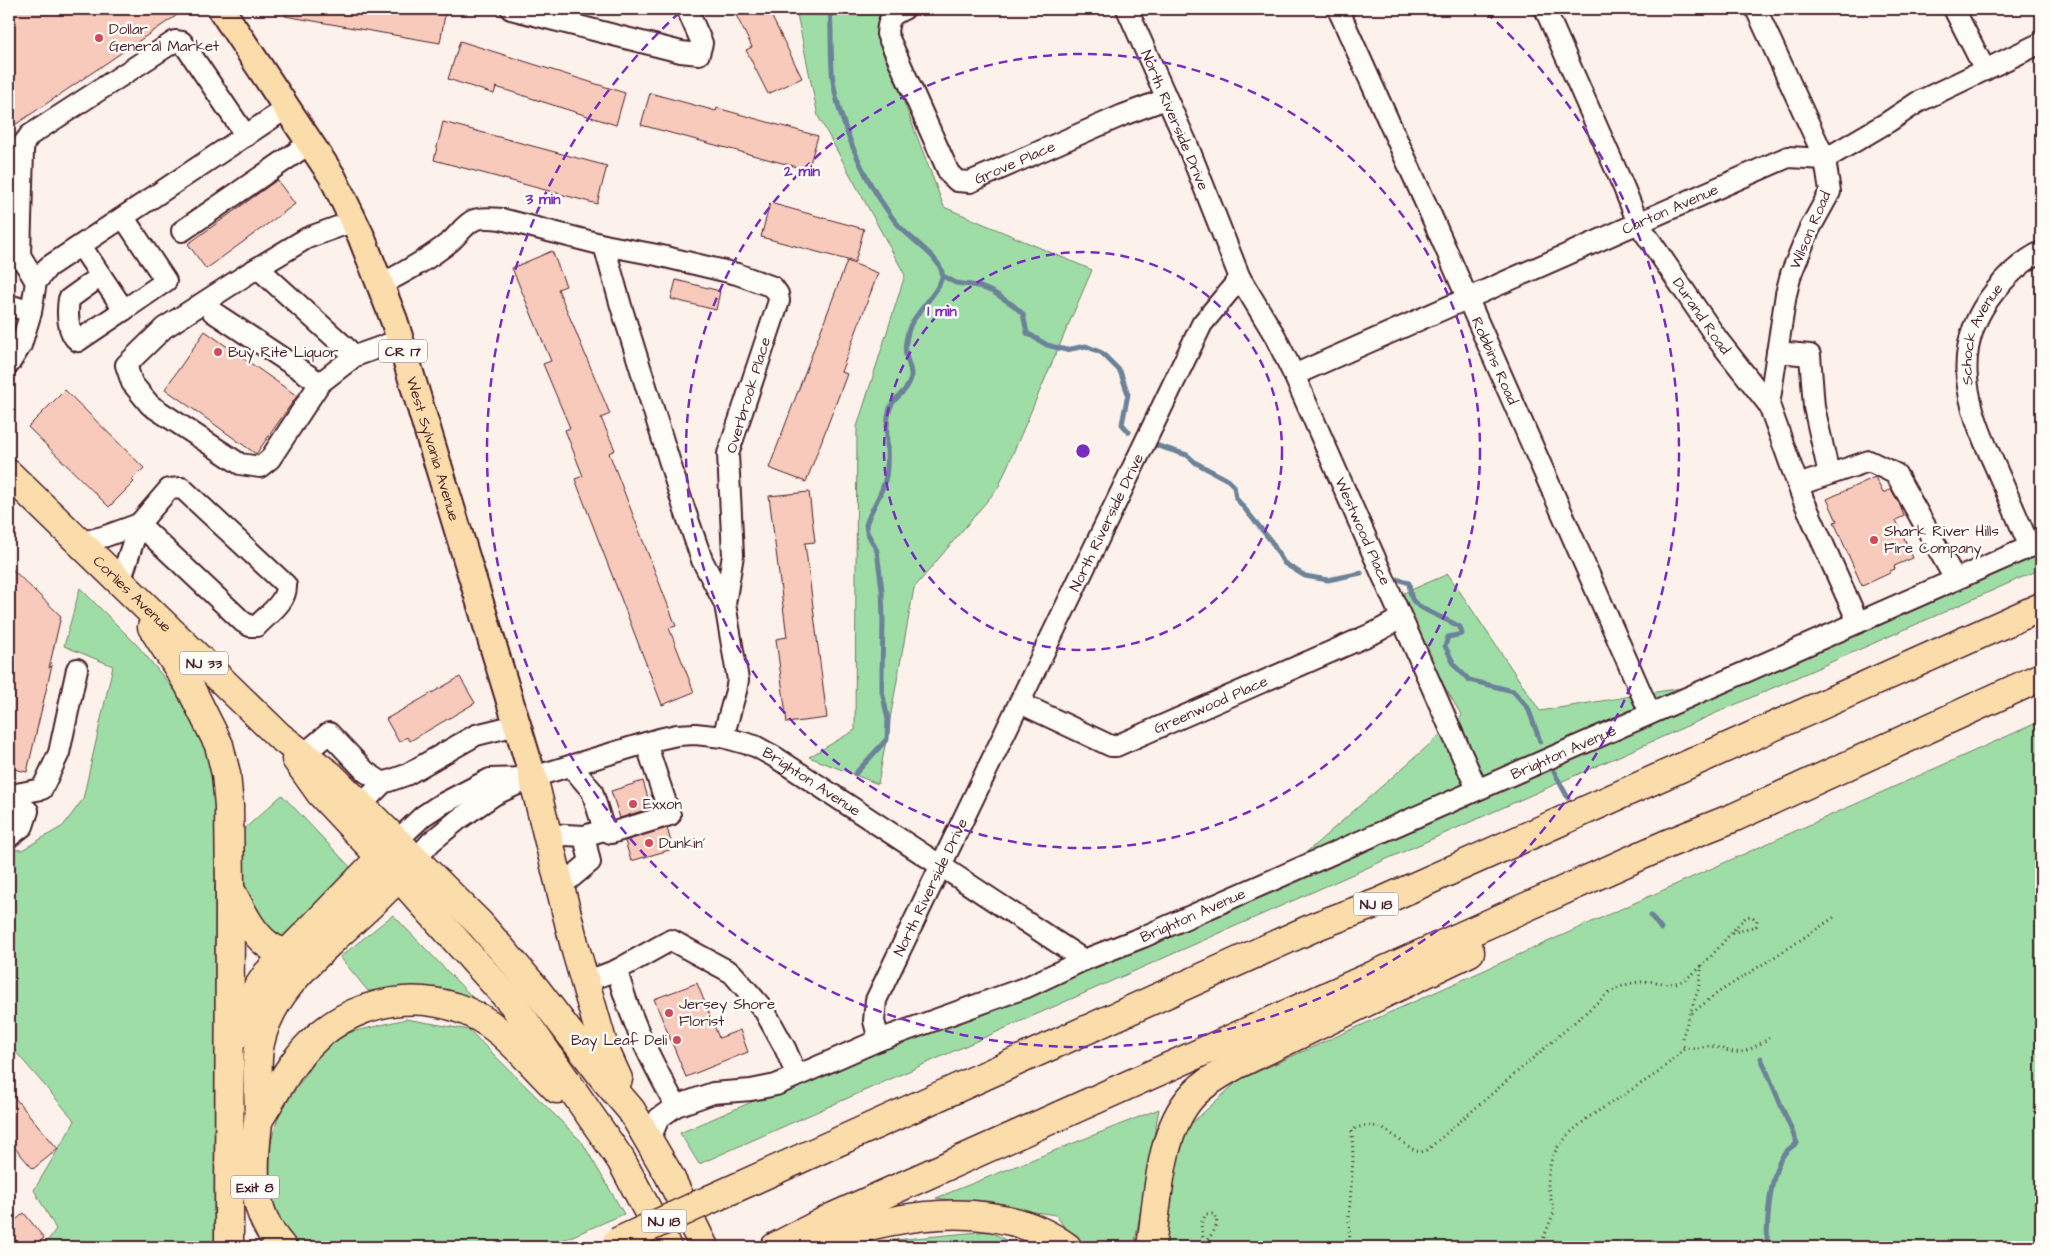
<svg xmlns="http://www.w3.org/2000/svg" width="2050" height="1256" font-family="'Architects Daughter',sans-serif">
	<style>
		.green { fill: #9edea6; stroke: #747e68 }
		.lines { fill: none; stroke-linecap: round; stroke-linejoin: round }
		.stream { stroke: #6c8299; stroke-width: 5 }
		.building { fill: #f8cabb; stroke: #4a1f2b }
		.minor-casing { stroke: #4a1f2b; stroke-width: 24 }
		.major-casing { stroke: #4a1f2b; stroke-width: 30 }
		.highway-casing { stroke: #4a1f2b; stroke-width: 31 }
		.path { stroke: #4a1f2b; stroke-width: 3; stroke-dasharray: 1 4; stroke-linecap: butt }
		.minor { stroke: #fdfcf7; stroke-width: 20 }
		.major { stroke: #fbddab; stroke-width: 26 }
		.highway { stroke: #fbddab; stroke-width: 28 }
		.highway-bridge-casing { stroke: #4a1f2b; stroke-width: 31; stroke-linecap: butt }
		.highway-bridge { stroke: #fbddab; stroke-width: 28 }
		.ring { fill: none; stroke: #7b2cbf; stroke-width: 2.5; stroke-dasharray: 9 6 }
		.poi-dot { fill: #d1495b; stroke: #fdfcf7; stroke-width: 2 }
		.labels { text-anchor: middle; stroke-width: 5; stroke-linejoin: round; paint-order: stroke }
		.shield { fill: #fdfcf7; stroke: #806168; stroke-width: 1 }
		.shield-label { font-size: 14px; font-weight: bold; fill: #4a1f2b }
		.poi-label { font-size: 15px; fill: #4a1f2b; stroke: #fdfcf7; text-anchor: start }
		.street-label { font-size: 15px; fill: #4a1f2b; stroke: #fdfcf7 }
		.centre { fill: #7b2cbf; stroke: #fdfcf7; stroke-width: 2.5 }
		.ring-label { font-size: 15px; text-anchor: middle; font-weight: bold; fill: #7b2cbf; stroke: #fdfcf7; stroke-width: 5; stroke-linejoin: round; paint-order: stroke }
	</style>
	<rect width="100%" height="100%" fill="#fcf2eb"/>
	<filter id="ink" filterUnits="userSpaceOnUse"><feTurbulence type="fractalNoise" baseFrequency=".02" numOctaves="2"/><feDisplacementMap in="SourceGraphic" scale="10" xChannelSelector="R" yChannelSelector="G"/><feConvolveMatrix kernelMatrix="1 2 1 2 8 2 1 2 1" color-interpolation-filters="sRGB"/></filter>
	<g filter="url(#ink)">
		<path class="green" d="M796,9H909L880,40L944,207L1092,270L998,488L914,588L878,784L809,757L855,730L857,427L905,275L818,116Z
			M2041,543V569L699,1164L680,1133L1285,871L1462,716L1407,623L1397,596L1448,574L1540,711L1724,681Z
			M80,588L137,645L185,703L212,759L215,814L214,1247H43L56,1229L34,1190L75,1121L9,1044V849L22,850L63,826L83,799L113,666L64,646Z
			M2041,721V1247H1163L1181,1133L1239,1080Z
			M282,795L353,870L278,942L244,894L241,832Z
			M393,915L478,1003L413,987L368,991L340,957Z
			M406,1019L469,1030L582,1142L624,1214L547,1247H288L259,1183L279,1114L331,1037Z
			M1159,1109L1134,1247H1078L1056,1215L936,1198Z
			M989,1231L1019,1247H852L863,1243Z"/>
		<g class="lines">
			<path class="stream" d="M830,9C832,33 830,57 833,81C839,120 862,175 885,207C890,215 896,223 903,230C914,241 938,257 942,272C945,286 917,311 910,326C907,334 904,347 906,355C908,364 912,369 911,377C908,393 894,396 890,408C883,430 890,454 886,476C883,494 871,508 866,525L867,532L877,551L882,590L883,620L882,675V691L888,720L887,739L855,774
				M943,276L956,283L978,286L993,292L1013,305L1023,314L1027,333L1047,345L1066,350L1086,346L1102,353L1120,371L1128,394L1122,424L1129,432
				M1155,445L1187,455L1196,463L1228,480L1234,486L1236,498L1271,541L1284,563L1305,576L1328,580L1361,573
				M1397,579L1409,583C1410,588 1410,594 1412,599C1417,609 1448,619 1460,627L1462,634L1448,637L1445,646L1455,666L1469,680L1513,691L1528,708L1540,741
				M1554,772L1568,798
				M1651,916L1661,929
				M1761,1058L1797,1143C1793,1146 1788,1149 1785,1153C1769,1172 1767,1223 1767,1247"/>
		</g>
		<path class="building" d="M9,9H186L9,129Z
			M286,9H446L440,43L285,16Z
			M733,9H768L802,78L768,94L746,50L752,47Z
			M460,41L625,93L616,125L496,87L494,94L448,79Z
			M650,93L716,111L717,108L818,136L808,170L641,125Z
			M443,122L607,166L597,204L434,160Z
			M277,180L295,204L206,269L188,244Z
			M770,203L864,229L855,262L761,237Z
			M552,251L566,286L558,289L610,414L601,418L615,450L609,453L676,626L669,628L694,692L662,705L575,479L583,476L565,430L570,428L543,364L551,361L512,268Z
			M847,261L878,273L841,372L847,374L806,482L769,468Z
			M676,280L720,291L716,310L671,299Z
			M205,331L297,396L256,454L165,389Z
			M65,390L144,468L132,480L134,482L109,507L28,427Z
			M1875,477L1883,493L1891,489L1899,503L1904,516L1896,520L1913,558L1894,566L1895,569L1890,571V573L1862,586L1834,522L1837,521L1827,499Z
			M809,492L815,542L805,543L827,718L787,723L776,639L787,637L769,496Z
			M9,566L61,616L49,668L52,665L27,772L9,768Z
			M460,677L475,703L410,741L407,737L399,742L386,719Z
			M643,781L651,808L620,818L611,791Z
			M667,828L673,849L631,861L625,841Z
			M697,983L719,1038L740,1030L748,1052L686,1077L654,999Z
			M9,1091L58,1149L33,1169L9,1141Z
			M24,1213L44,1238L33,1247H9V1226Z"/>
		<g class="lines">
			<g class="minor-casing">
				<g id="minor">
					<path d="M511,9L681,52L699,54L702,43L687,9"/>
					<path id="s1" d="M904,9C890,15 888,20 887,34L949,173L957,181L970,182L1123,115L1166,99"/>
					<path id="s2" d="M1338,9L1430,213L1650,713"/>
					<path id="s3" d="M1545,9L1624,188L1638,223L1718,340L1769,405L1803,499L1858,622"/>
					<path d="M1756,9L1825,159L1830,192L1809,230L1791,274L1786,294L1769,405"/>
					<path d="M1954,9L1985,70"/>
					<path d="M354,221L307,238L249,273L164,328L126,365L132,383L150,405L240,464L260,467L270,459L320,383L355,356L400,340"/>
					<path d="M182,231L310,143"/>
					<path d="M604,245L657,255L737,274L773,287L778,294L779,301L728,454L733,555L725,604L738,680L736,691L723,737"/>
					<path d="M81,246L124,310L166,281L124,218"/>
					<path d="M258,268L355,356"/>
					<path d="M101,276L69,299C67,312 67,333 78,341L124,310"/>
					<path id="s4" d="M1240,278L1275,336L1294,375L1477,789"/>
					<path d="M36,282L20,255L23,151L24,143L30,135L175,41L182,42L188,50L246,136"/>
					<path d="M380,285C405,272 429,259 451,241C458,235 465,224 474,220C482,217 492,218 501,219L604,245L621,306L684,508L702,560L725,604"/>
					<path d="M205,302L213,312L320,383"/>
					<path d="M9,305L31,312"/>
					<path d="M1777,352L1810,355L1814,407L1829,474"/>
					<path d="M9,364L21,345L31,312L36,282L48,267L287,108"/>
					<path id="s5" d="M1294,375L1788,157L1825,159L1888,122L1918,102L2041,43"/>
					<path d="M1798,485L1869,461L1896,474L1955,579"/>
					<path d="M79,543L106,536L139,524"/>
					<path id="s6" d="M2030,547C2018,520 2007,493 1995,466C1967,405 1948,349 1995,291C2008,275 2022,261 2041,252"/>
					<path d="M120,582L139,524L169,489L182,488L286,585C287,602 268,614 257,626H250L243,622L139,524"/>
					<path id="s7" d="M1020,703L1111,746H1116L1376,632L1401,618"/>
					<path d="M304,754L329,733L366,772L383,783"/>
					<path d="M9,795L28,811L23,826L9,837"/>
					<path d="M11,795L42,789L59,753L77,669"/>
					<path d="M361,805L383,783L406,775L476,735L517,725"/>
					<path d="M604,830L611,833L670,815L646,743"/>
					<path d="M547,834L584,836L604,830L592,791L571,766"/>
					<path d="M388,849L423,816L438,806L490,779L523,778"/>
					<path id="s8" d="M407,869L431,842L459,819L494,795L533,777L659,739L677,735L695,734L723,737L755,746L775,757L1084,960"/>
					<path d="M560,887L590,862L584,836"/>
					<path d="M617,970C629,1018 652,1062 676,1106"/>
					<path d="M585,982L617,970L671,940L732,973L764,1010L785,1048L797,1076"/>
					<path id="s9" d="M879,1040L874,1021L876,1000L1202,324L1240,278L1187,144L1127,9"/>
					<path id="s10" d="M649,1141L659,1118L676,1106L713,1093L751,1090L776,1085L879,1040L1027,987L1084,960L1143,937L2041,542"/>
				</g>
			</g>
			<g class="major-casing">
				<g id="major">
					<path id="s11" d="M221,9L332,176L361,236L394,320L533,777"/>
				</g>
			</g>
			<g class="highway-casing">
				<g id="highway">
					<path id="s12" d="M9,474L279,736L330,775L480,924L535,988L607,1082L631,1110L669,1175L704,1247"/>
					<path d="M152,627L189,685L219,745L226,774L229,806L230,889L229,1247"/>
					<path d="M296,759L321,794L399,877L513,1004L621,1160L667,1247"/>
					<path d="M533,777L576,951L604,1048L618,1079"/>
					<path d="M230,889C240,907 250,931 267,944C277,952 291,956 303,960"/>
					<path d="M234,1037L245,1007L267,974L380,858"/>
					<path d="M259,1119C275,1094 289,1065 310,1044C361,992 444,985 500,1032C520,1049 538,1070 557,1089"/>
					<path d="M711,1199L1319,925L1380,902L2041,607"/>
					<path d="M811,1243C889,1216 995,1194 1067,1247"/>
					<path d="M282,1247C249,1210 253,1168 258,1122C261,1096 254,1069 260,1043C270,996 308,963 341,932C361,914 380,896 399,877"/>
					<path d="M775,1247L833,1217L1667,844L1735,817L2041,677"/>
					<path d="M1151,1247C1158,1200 1159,1131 1193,1095C1205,1082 1221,1074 1236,1065L1470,952"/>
				</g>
			</g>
			<path class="path" d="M1702,965L1698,990L1682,1038L1681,1044C1689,1053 1700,1046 1710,1046C1721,1047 1731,1054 1741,1052C1751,1050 1761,1043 1769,1038
				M1692,1013L1719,992L1790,947L1836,916
				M1204,1247L1201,1224L1206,1214H1214C1222,1227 1210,1234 1204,1245
				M1350,1247L1349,1216L1353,1160L1352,1130C1380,1116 1394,1139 1416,1151L1421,1152L1427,1150L1606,995C1622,984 1637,980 1657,982C1663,983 1670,985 1676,983C1700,977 1727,934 1746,917L1751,916L1757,920L1756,926L1732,933
				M1540,1247L1554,1212L1548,1187V1176L1552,1157L1558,1147L1572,1131L1589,1117L1659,1072L1685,1048"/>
			<use href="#minor" class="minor"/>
			<use href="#major" class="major"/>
			<use href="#highway" class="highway"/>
			<g class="highway-bridge-casing">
				<path id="highway-bridge" d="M617,1242L711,1199"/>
			</g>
			<use href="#highway-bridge" class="highway-bridge"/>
		</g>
	</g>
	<g class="ring">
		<circle cx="1083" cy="451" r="199"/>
		<circle cx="1083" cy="451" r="397"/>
		<path d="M1486 12A596 596 0 1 1 680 12"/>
	</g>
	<g class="poi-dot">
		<circle cx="99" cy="38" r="5"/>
		<circle cx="218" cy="352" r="5"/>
		<circle cx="1874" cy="540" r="5"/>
		<circle cx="633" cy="804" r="5"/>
		<circle cx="649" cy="843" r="5"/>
		<circle cx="669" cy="1013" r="5"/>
		<circle cx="677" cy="1040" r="5"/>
	</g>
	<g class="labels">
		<g class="shield">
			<rect x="379" y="339.5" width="48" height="23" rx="4"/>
			<rect x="180" y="651.5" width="48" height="23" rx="4"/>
			<rect x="1353.5" y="892.5" width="45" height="23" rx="4"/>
			<rect x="231" y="1175.5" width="48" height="23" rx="4"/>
			<rect x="641.5" y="1209.5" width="45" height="23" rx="4"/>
		</g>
		<g class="shield-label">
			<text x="403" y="356">CR 17</text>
			<text x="204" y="668">NJ 33</text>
			<text x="1376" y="909">NJ 18</text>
			<text x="255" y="1192">Exit 8</text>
			<text x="664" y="1226">NJ 18</text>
		</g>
		<g class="poi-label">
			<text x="109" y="34">Dollar<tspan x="109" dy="17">General Market</tspan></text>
			<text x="228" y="357">Buy Rite Liquor</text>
			<text x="1884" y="536">Shark River Hills<tspan x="1884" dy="17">Fire Company</tspan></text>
			<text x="643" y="809">Exxon</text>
			<text x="659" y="848">Dunkin'</text>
			<text x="679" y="1009">Jersey Shore<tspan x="679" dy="17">Florist</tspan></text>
			<text x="667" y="1045" text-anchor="end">Bay Leaf Deli</text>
		</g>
		<g class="street-label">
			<text transform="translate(1175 120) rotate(67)" y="5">North Riverside Drive</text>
			<text dy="5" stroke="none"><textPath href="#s1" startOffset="258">Grove Place</textPath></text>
			<text dy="5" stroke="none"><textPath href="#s5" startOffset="411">Carton Avenue</textPath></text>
			<text transform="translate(1810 230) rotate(-67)" y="5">Wilson Road</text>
			<text dy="5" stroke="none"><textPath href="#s3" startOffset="346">Durand Road</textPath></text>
			<text dy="5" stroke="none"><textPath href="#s6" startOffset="228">Schock Avenue</textPath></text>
			<text dy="5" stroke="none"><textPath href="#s2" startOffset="385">Robbins Road</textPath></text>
			<text transform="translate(748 395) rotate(-73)" y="5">Overbrook Place</text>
			<text dy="5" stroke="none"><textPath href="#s11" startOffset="492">West Sylvania Avenue</textPath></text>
			<text dy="5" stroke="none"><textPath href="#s9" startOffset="571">North Riverside Drive</textPath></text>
			<text dy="5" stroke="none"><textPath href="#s4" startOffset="282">Westwood Place</textPath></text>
			<text dy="5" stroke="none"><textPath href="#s12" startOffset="172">Corlies Avenue</textPath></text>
			<text dy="5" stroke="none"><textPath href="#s7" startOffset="209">Greenwood Place</textPath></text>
			<text dy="5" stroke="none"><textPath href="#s10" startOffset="1004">Brighton Avenue</textPath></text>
			<text dy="5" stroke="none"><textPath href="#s8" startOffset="454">Brighton Avenue</textPath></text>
			<text dy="5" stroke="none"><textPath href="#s9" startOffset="166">North Riverside Drive</textPath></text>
			<text dy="5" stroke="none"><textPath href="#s10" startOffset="599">Brighton Avenue</textPath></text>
		</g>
	</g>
	<circle cx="1083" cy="451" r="8" class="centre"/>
	<g class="ring-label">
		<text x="802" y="176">2 min</text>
		<text x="543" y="204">3 min</text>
		<text x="942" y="316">1 min</text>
	</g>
	<rect width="2050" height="1256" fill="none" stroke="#fdfcf7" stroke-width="30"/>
	<rect x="15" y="15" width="2020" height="1226" fill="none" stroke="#4a1f2b" stroke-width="2" filter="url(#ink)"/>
</svg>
